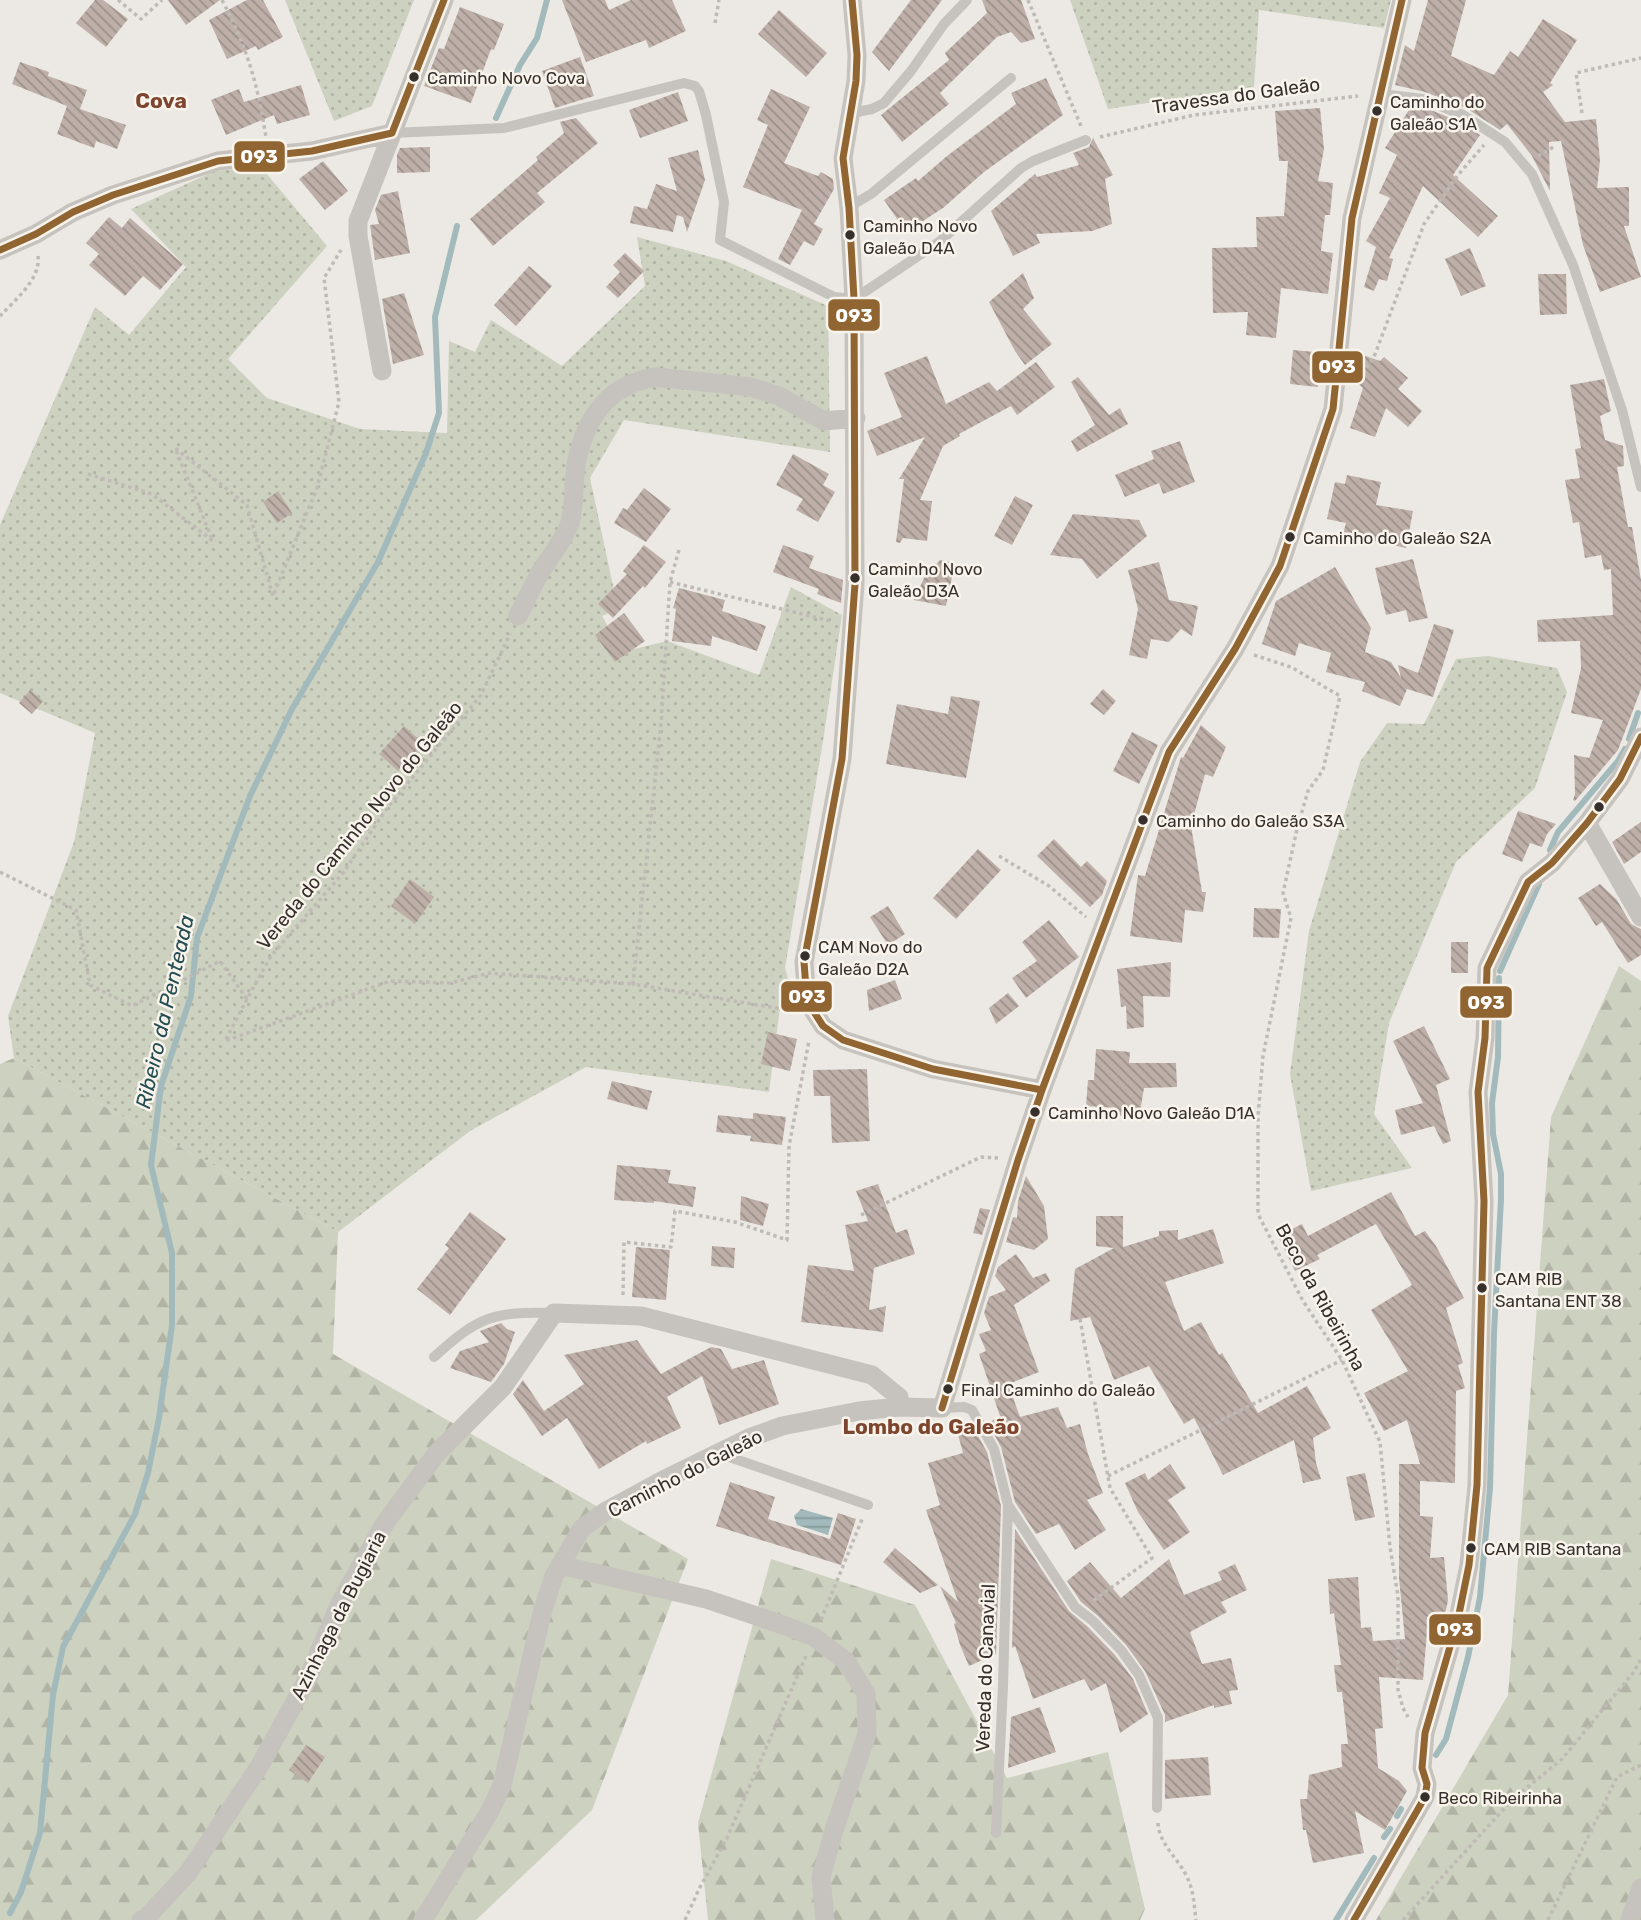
<svg xmlns="http://www.w3.org/2000/svg" width="1641" height="1920" font-family="Rubik,sans-serif">
	<style>
		.grass { fill: url(#grass-dots) }
		.forest { fill: url(#forest-firs) }
		.water { fill: url(#water-rules) }
		.lines { fill: none; stroke-linecap: round; stroke-linejoin: round }
		.stream { stroke: #a2babc; stroke-width: 6 }
		.building { fill: url(#building-back-hatch) }
		.path { stroke: #bfbab5; stroke-width: 3.5; stroke-dasharray: 3.5 3.5; stroke-linecap: butt }
		.service { stroke: #c6c2bd; stroke-width: 10 }
		.minor { stroke: #c6c2bd; stroke-width: 19 }
		.bus-1-casing { stroke: #f8f4ec; stroke-width: 12 }
		.bus-1 { stroke: #906532; stroke-width: 7 }
		.bus-dot { fill: #372f2b; stroke: #f8f4ec; stroke-width: 2.5 }
		.labels { text-anchor: middle; stroke-width: 5; stroke-linejoin: round; paint-order: stroke }
		.bus-label { font-size: 17px; fill: #372f2b; stroke: #f8f4ec; text-anchor: start }
		.street-label { font-size: 19px; fill: #372f2b; stroke: #f8f4ec }
		.neighbourhood-label { font-size: 21px; font-weight: bold; fill: #7d452d; stroke: #f8f4ec }
		.water-label { font-size: 21px; font-style: italic; fill: #254e54; stroke: #f8f4ec }
		.line-badge { stroke: #f8f4ec; stroke-width: 2.5 }
		.badge-label { font-size: 19px; text-anchor: middle; font-weight: bold; fill: #fff }
	</style>
	<defs>
		<pattern id="grass-dots" width="8" height="8" patternUnits="userSpaceOnUse" patternTransform="scale(1.75)"><rect width="8" height="8" fill="#cdd1bf"/><path d="M2 2h.1M6 6h.1" fill="none" stroke="#b1b4a4" stroke-width="1.8" stroke-linecap="round"/></pattern>
		<pattern id="forest-firs" width="22" height="20" patternUnits="userSpaceOnUse" patternTransform="scale(1.75)"><rect width="22" height="20" fill="#cdd1bf"/><path d="M5 1l3.5 6h-7zM16 11l3.5 6h-7z" fill="#b1b4a4"/></pattern>
		<pattern id="water-rules" width="6" height="5" patternUnits="userSpaceOnUse" patternTransform="scale(1.75)"><rect width="6" height="5" fill="#a2babc"/><path d="M0 2.5h6" fill="none" stroke="#859899"/></pattern>
		<pattern id="building-back-hatch" width="6" height="6" patternUnits="userSpaceOnUse" patternTransform="scale(1.75)"><rect width="6" height="6" fill="#beb0a8"/><path d="M-1 5l2 2M0 0l6 6M5-1l2 2" fill="none" stroke="#9b9089"/></pattern>
	</defs>
	<rect width="100%" height="100%" fill="#ece9e4"/>
	<path class="grass" d="M285,0H414L372,106L334,121Z
		M1070,0H1391L1384,28L1259,10L1254,87L1108,109Z
		M261,167L327,246L228,359L267,398L360,429L447,433L449,341L475,352L491,320L562,366L645,286L637,237L726,261L828,306L830,452L624,420L590,478L618,609L602,616L622,652L667,641L759,675L791,587L842,615L823,741L785,968L794,999L781,1000L769,1092L586,1067L470,1131L338,1232L14,1058L8,1016L74,842L95,733L0,693V525L95,307L129,335L186,267L131,209L215,171Z
		M1488,656L1557,668L1567,692L1535,788L1456,862L1389,1023L1374,1114L1412,1168L1311,1191L1290,1074L1309,931L1360,762L1387,723L1424,724L1456,659Z"/>
	<path class="forest" d="M1619,966L1641,981V1920H1376L1508,1695L1551,1117Z
		M14,1058L338,1232L333,1354L688,1559L592,1810L476,1920H0V1064Z
		M771,1559L915,1605L1007,1778L1108,1752L1145,1909L1140,1920H708L698,1823Z"/>
	<path class="water" d="M801,1509L833,1518L828,1535L797,1525L794,1516Z"/>
	<g class="lines">
		<path class="stream" d="M496,118L520,65L537,38L547,0
			M1629,739L1638,713
			M1550,850L1558,832L1618,761L1625,749
			M1500,971L1539,884
			M1436,1755L1446,1739L1468,1657L1480,1597L1490,1488L1494,1333L1501,1199V1174L1493,1134L1492,1103L1498,1057L1499,978
			M1397,1816L1401,1809
			M1384,1837L1390,1829
			M10,1913L21,1892L40,1833L53,1695L63,1647L135,1514L148,1473L159,1418L172,1325V1253L151,1165L161,1086L191,996L197,938L250,796L292,709L378,562L426,453L439,413L435,317L457,226
			M1336,1920L1374,1858"/>
	</g>
	<path class="building" d="M95,0H103L128,19L106,47L76,23Z
		M168,0H220L186,25Z
		M247,0H263L283,37L258,50L256,46L227,59L209,20Z
		M562,0H605L609,10L631,0H672L686,31L649,48L646,40L586,62Z
		M911,0H942L889,71L872,52Z
		M982,0H1021L1035,39L1021,43L1011,32L997,37L940,93L949,104L902,142L881,115L949,60L945,53L987,13Z
		M1428,0H1466L1451,56L1494,75L1510,51L1518,57L1543,19L1577,40L1550,83L1553,85L1543,92L1565,122L1596,119L1600,160L1597,188L1629,187V226H1624L1641,277L1600,292L1583,245L1561,141L1549,142L1550,191L1532,156L1507,124L1500,130L1466,108L1425,92L1395,85L1405,45L1414,51Z
		M460,7L504,24L494,50L491,49L471,103L424,86L439,48L444,49Z
		M779,10L827,53L806,77L758,34Z
		M580,57L594,96L555,108L542,71Z
		M20,62L49,72L48,76L87,90L80,109L126,125L117,149L96,141L94,148L57,134L67,106L12,84Z
		M1046,78L1063,115L984,172L943,208L906,232L884,200L916,178L918,181L947,156L1016,104L1011,93Z
		M301,85L310,115L277,124L274,115L226,135L211,100L239,89L244,102Z
		M771,89L810,107L784,163L818,176L821,172L833,179L834,189L814,224L823,229L814,246L804,241L790,265L778,259L802,210L743,187L768,125L757,120Z
		M678,92L688,121L640,138L629,110Z
		M1412,105L1421,106L1460,122L1480,135L1453,175L1498,216L1478,237L1423,186L1389,258L1393,259L1387,281L1379,279L1374,291L1364,287L1376,247L1366,241L1390,198L1379,193L1397,155L1385,148Z
		M1320,108L1324,149L1318,181L1333,183L1330,215H1325L1321,251L1333,253L1328,294L1281,288L1276,338L1246,335L1248,312L1213,313L1212,248L1257,247L1256,217L1284,216L1288,161H1279L1275,111Z
		M576,118L598,143L537,193L545,202L493,246L470,219L538,160L536,157L564,133L560,122Z
		M1093,138L1113,175L1105,179L1112,224L1092,231L1036,234L1040,243L1013,256L991,211L1035,174L1037,177L1079,165L1073,153L1089,147Z
		M430,147V172L397,173V155L400,148Z
		M698,150L705,180L687,232L683,217L677,215L673,232L630,223L634,206L647,209L656,184L677,191L668,158Z
		M323,161L348,191L325,210L299,179Z
		M398,191L410,253L375,260L370,225L379,224L375,210L381,195Z
		M109,217L122,228L130,218L183,264L160,290L143,276L125,296L89,265L99,254L86,243Z
		M1470,248L1486,286L1461,296L1445,259Z
		M625,253L644,271L618,298L606,287L620,272L613,265Z
		M529,266L552,286L516,326L494,305Z
		M1023,273L1034,298L1023,309L1052,344L1025,365L1015,351L989,302Z
		M1538,274H1566L1567,314L1540,315Z
		M404,293L424,355L393,364L382,299Z
		M1293,350L1326,353L1325,367L1320,366L1318,387L1290,384Z
		M1351,351L1380,361L1384,357L1408,378L1398,389L1422,411L1408,427L1386,408L1375,437L1350,428L1363,388L1349,376Z
		M927,356L946,404L989,382L997,391L1036,362L1055,387L1017,415L1011,406L959,434L960,436L943,446L920,500L932,501L927,541L903,538L900,543L896,542L904,479H899L925,437L877,456L867,431L902,417L884,373Z
		M1078,377L1109,415L1120,408L1128,424L1077,452L1071,441L1095,425L1071,382Z
		M1604,379L1611,411L1600,416L1605,440L1623,446L1624,466L1617,467L1628,527H1632L1641,580V689L1618,750L1575,801L1573,800L1575,794L1574,755L1589,758L1603,720L1571,713L1581,668L1580,641L1538,642L1537,620L1613,615L1611,569L1604,570L1601,555L1585,558L1579,522L1573,523L1565,480L1580,478L1575,449L1581,448L1570,385Z
		M1180,441L1195,482L1163,494L1159,483L1125,497L1115,475L1154,459L1151,451Z
		M793,454L829,474L823,485L835,492L818,522L796,510L803,499L776,485Z
		M1347,475L1381,482L1376,505L1413,511L1406,548L1343,534L1346,523L1327,519L1335,482L1345,484Z
		M644,488L671,509L646,542L614,523L623,508L627,510Z
		M278,491L292,513L277,523L263,502Z
		M1015,496L1033,505L1012,545L994,536Z
		M1073,514L1139,520L1147,536L1097,579L1082,559L1050,555Z
		M644,545L666,562L645,588L643,586L613,618L598,604L627,574L623,571Z
		M783,545L814,556L809,568L843,580L841,603L817,594L819,589L773,572Z
		M1413,559L1428,618L1409,622L1406,610L1386,615L1375,568Z
		M940,560L955,563L946,606L914,600L924,578Z
		M1159,562L1169,600L1198,606L1192,636L1181,629L1169,642L1151,639L1147,659L1129,655L1138,609L1128,570Z
		M1335,567L1371,628L1365,652L1391,662L1401,678L1398,665L1418,673L1434,624L1454,630L1433,697L1407,689L1400,706L1362,691L1365,682L1326,672L1331,653L1299,643L1295,656L1262,644L1276,601Z
		M679,588L725,600L722,611L766,626L757,651L712,636L711,646L672,641L676,609L673,608Z
		M624,613L645,641L615,662L595,635Z
		M1103,689L1116,701L1104,715L1090,704Z
		M30,690L43,701L32,714L19,703Z
		M951,696L980,701L966,778L886,764L897,704L948,714Z
		M1201,725L1226,747L1213,777L1205,774L1191,826L1202,892H1206L1203,912L1185,910L1182,943L1130,936L1138,875L1145,876L1181,757L1183,758Z
		M404,726L423,743L398,771L379,754Z
		M1132,732L1158,745L1139,784L1113,771Z
		M1518,811L1556,824L1547,834L1542,847L1530,843L1522,862L1502,854Z
		M1641,822V852L1624,864L1612,842Z
		M1054,839L1081,867L1087,861L1107,881L1102,895L1090,907L1037,856Z
		M978,849L1001,870L956,919L933,898Z
		M410,879L434,897L415,924L391,906Z
		M1600,884L1617,900L1631,924L1641,929V955L1628,963L1602,922L1596,926L1578,898Z
		M888,906L905,934L888,945L870,917Z
		M1254,908L1281,909L1279,938L1253,937Z
		M1049,920L1079,957L1026,998L1012,978L1037,961L1022,942Z
		M1451,942H1468V973H1451Z
		M1171,962L1170,997L1143,996L1144,1027L1127,1029L1126,1006L1121,1007L1117,969Z
		M895,980L902,999L869,1011L867,990Z
		M1008,993L1019,1006L996,1024L989,1008Z
		M1424,1026L1450,1079L1436,1085L1451,1141L1443,1144L1434,1126L1401,1135L1395,1110L1423,1103L1393,1041Z
		M768,1032L797,1039L790,1071L761,1064Z
		M1096,1049L1130,1052L1129,1063H1176L1177,1087L1144,1088L1139,1118L1115,1115L1116,1108L1086,1106L1088,1080H1094Z
		M867,1069L870,1141L832,1143L830,1096H814L813,1070Z
		M612,1081L652,1091L647,1110L607,1099Z
		M753,1113L786,1117L782,1145L750,1141L751,1136L716,1132L718,1115L753,1119Z
		M617,1165L671,1170L668,1183L696,1187L693,1207L654,1201V1203L614,1200Z
		M1026,1176L1044,1206L1048,1239L1034,1250L1006,1242L1013,1217L1017,1218L1018,1201Z
		M878,1184L896,1233L907,1229L915,1254L874,1268L869,1310L886,1306L883,1332L801,1322L808,1265L854,1271L845,1225L868,1221L856,1191Z
		M1391,1192L1415,1236L1425,1231L1436,1246L1464,1298L1446,1308L1463,1363L1458,1365L1465,1388L1456,1391L1455,1483L1420,1481V1516L1433,1517L1430,1558L1444,1557L1448,1600L1441,1635L1427,1632L1423,1680L1379,1677L1383,1728L1375,1729L1378,1768L1399,1781L1407,1791L1385,1830L1355,1811L1364,1853L1313,1863L1306,1830H1303L1300,1799H1307L1309,1775L1342,1767L1341,1744H1348L1342,1692H1337L1334,1665H1341L1334,1613L1330,1614L1328,1579L1358,1577L1361,1628L1371,1627L1373,1641L1405,1639L1399,1578V1464H1420L1407,1420L1384,1431L1364,1393L1408,1371L1371,1310L1412,1285L1376,1224L1317,1255L1320,1259L1295,1271L1278,1236L1302,1224L1308,1236Z
		M741,1196L769,1204L763,1226L740,1220Z
		M980,1208L990,1210L982,1235L973,1233Z
		M470,1212L506,1239L450,1315L417,1289L449,1248L445,1245Z
		M1096,1216H1123V1247L1159,1236V1231L1178,1230V1240L1213,1229L1224,1263L1165,1282L1184,1331L1201,1322L1219,1355L1222,1353L1258,1413L1307,1386L1331,1428L1313,1438L1316,1463L1321,1479L1303,1483L1294,1440L1223,1475L1194,1418L1184,1424L1149,1366L1114,1380L1090,1317L1070,1321L1075,1269L1114,1248L1096,1246Z
		M712,1246L735,1248L734,1268L711,1266Z
		M636,1247L670,1250L666,1300L632,1297Z
		M1016,1254L1033,1278L1046,1273L1050,1281L1014,1305L1039,1372L1008,1384L1020,1417L1058,1407L1067,1428L1080,1424L1088,1454L1103,1493L1087,1500L1106,1530L1075,1550L1059,1524L1036,1534L1015,1502L1001,1447L988,1423L1000,1416L979,1354L986,1351L979,1334L991,1330L984,1313L989,1297L1006,1290L995,1276L998,1267Z
		M501,1323L507,1329L515,1332L504,1364L491,1382L450,1368L460,1351L489,1342L480,1331Z
		M637,1340L661,1374L711,1347L721,1349L732,1369L764,1360L779,1404L719,1425L702,1376L667,1397L681,1428L647,1444L646,1441L599,1469L567,1418L542,1436L513,1394L523,1380L544,1411L584,1384L564,1355Z
		M973,1427L987,1452L1001,1506L996,1654L969,1666L960,1645L954,1624L956,1623L940,1586L958,1602L926,1510L940,1505L928,1463L963,1453L957,1431Z
		M1170,1464L1186,1488L1168,1500L1190,1532L1164,1550L1138,1512L1125,1483L1145,1473L1148,1480Z
		M1365,1473L1375,1517L1355,1521L1346,1477Z
		M730,1482L775,1497L768,1519L830,1539L838,1513L856,1519L841,1565L716,1526Z
		M1015,1529L1069,1611L1088,1627L1115,1655L1133,1679L1148,1714L1120,1733L1106,1683L1091,1691L1084,1679L1033,1699L1015,1646L1012,1648Z
		M895,1548L938,1585L920,1593L899,1576L883,1562Z
		M1169,1559L1184,1595L1222,1580L1218,1572L1235,1564L1247,1590L1221,1602L1227,1612L1190,1632L1202,1664L1231,1658L1238,1690L1229,1691L1232,1704L1214,1708V1705L1165,1722V1715L1145,1671L1126,1645L1098,1616L1081,1602L1067,1581L1090,1562L1121,1598Z
		M1040,1707L1056,1752L1008,1768L1011,1717Z
		M306,1745L325,1757L308,1783L289,1770Z
		M1208,1757L1211,1795L1165,1799V1760Z"/>
	<g class="lines">
		<path class="path" d="M118,0L141,19L162,0
			M222,0C248,50 257,82 266,137
			M1028,0L1081,126
			M715,23L719,0
			M1582,113L1576,73L1641,58
			M1100,137L1194,115L1358,96
			M1538,156L1555,146
			M0,316C15,300 41,279 38,256
			M1358,379L1374,357L1424,224L1458,175L1484,145
			M88,474L152,494L213,541L175,448L247,505L273,596L317,488L339,402L324,278L341,250
			M679,550L670,582L661,724L633,984L788,1010
			M670,582L831,621
			M1254,655L1291,667L1340,696L1323,770L1308,791L1297,829L1283,893L1291,918L1263,1056L1258,1117V1214L1303,1301L1342,1360L1380,1442L1390,1547L1398,1596V1690L1403,1708L1408,1717
			M999,856L1049,886L1086,917
			M0,872L76,910L90,985L132,1006L220,961L247,999L271,956L343,873L388,807L481,695L510,634
			M247,999L225,1041L390,981L450,983L490,973L633,984
			M861,1215L981,1157L998,1158
			M623,1295L624,1242L671,1247L675,1211L735,1222L787,1240L789,1146L809,1041
			M1080,1319L1110,1488L1152,1558L1093,1601
			M1108,1476L1342,1360
			M821,1620L863,1517
			M1158,1823C1159,1844 1178,1858 1187,1877C1194,1891 1194,1905 1196,1920
			M685,1920L699,1889L727,1838L806,1656
			M1403,1920L1512,1800L1562,1759L1633,1673L1641,1659
			M1548,1920L1617,1777L1641,1765"/>
		<path class="service" d="M1381,94L1423,99L1463,115L1505,142L1532,174L1573,265L1622,410L1641,487
			M852,113L872,109L884,103L911,71L944,24L967,0
			M392,133L504,128L684,83L695,86L699,91L706,115L724,202L720,240L834,297L854,299L939,242L1021,168L1033,161L1086,140
			M849,207L871,194L1011,78
			M434,1357C478,1317 493,1311 553,1313
			M942,1408L964,1407L972,1410L994,1449L1008,1505L1075,1607L1093,1621L1121,1650L1139,1675L1158,1718L1157,1808
			M718,1453L868,1505
			M996,1833L1003,1686L1008,1506"/>
		<path class="minor" d="M852,0L857,55L856,81L843,158L849,208L854,299L855,584L842,759L804,962L807,1001L823,1026L843,1040L933,1069L1042,1090
			M0,250L36,234L73,212L113,195L218,161L312,151L392,133
			M382,371L358,236V221L444,0
			M518,616C525,602 532,587 540,573C549,557 564,541 570,523C575,503 573,480 577,459C587,415 610,384 656,377L751,387L779,396L824,421L856,418
			M1587,823L1641,917
			M560,1565L706,1599L786,1626L814,1637L847,1662L866,1694L867,1734L835,1827L821,1877L825,1920
			M141,1920L146,1918L188,1873L259,1767L307,1680L341,1601L385,1523L437,1453L503,1387L554,1313L641,1316L872,1375L899,1397V1407
			M423,1920L490,1811L502,1785L542,1613L554,1576L582,1528L606,1511L663,1480L749,1438L782,1426L859,1411L899,1407L942,1408L1018,1160L1042,1090L1169,752L1235,649L1280,566L1330,418L1333,409L1352,218L1402,0
			M1354,1920L1425,1797L1427,1784L1422,1768L1425,1733L1458,1619L1469,1565L1477,1485L1484,1201L1478,1092L1485,1038L1487,968L1528,882L1552,863L1587,823L1620,779L1641,737
			M1630,1920L1641,1888"/>
		<g class="bus-1-casing">
			<path id="bus-1" d="M852,0L857,55L856,81L843,158L849,208L854,299L855,584L842,759L804,962L807,1001L823,1026L843,1040L933,1069L1042,1090
				M0,250L36,234L73,212L113,195L218,161L312,151L392,133L444,0
				M942,1408L1018,1160L1042,1090L1169,752L1235,649L1280,566L1333,409L1352,218L1402,0
				M1354,1920L1425,1797L1427,1784L1422,1768L1425,1733L1458,1619L1469,1565L1477,1485L1484,1201L1478,1092L1485,1038L1487,968L1528,882L1552,863L1587,823L1620,779L1641,737"/>
		</g>
		<use href="#bus-1" class="bus-1"/>
	</g>
	<g class="bus-dot">
		<circle cx="414" cy="77" r="6"/>
		<circle cx="1377" cy="111" r="6"/>
		<circle cx="850" cy="235" r="6"/>
		<circle cx="1290" cy="537" r="6"/>
		<circle cx="855" cy="578" r="6"/>
		<circle cx="1599" cy="807" r="6"/>
		<circle cx="1143" cy="820" r="6"/>
		<circle cx="805" cy="956" r="6"/>
		<circle cx="1035" cy="1112" r="6"/>
		<circle cx="1482" cy="1288" r="6"/>
		<circle cx="948" cy="1389" r="6"/>
		<circle cx="1471" cy="1548" r="6"/>
		<circle cx="1425" cy="1797" r="6"/>
	</g>
	<g class="labels">
		<g class="bus-label">
			<text x="427" y="84">Caminho Novo Cova</text>
			<text x="1390" y="108">Caminho do<tspan x="1390" dy="22">Galeão S1A</tspan></text>
			<text x="863" y="232">Caminho Novo<tspan x="863" dy="22">Galeão D4A</tspan></text>
			<text x="1303" y="544">Caminho do Galeão S2A</text>
			<text x="868" y="575">Caminho Novo<tspan x="868" dy="22">Galeão D3A</tspan></text>
			<text x="1156" y="827">Caminho do Galeão S3A</text>
			<text x="818" y="953">CAM Novo do<tspan x="818" dy="22">Galeão D2A</tspan></text>
			<text x="1048" y="1119">Caminho Novo Galeão D1A</text>
			<text x="1495" y="1285">CAM RIB<tspan x="1495" dy="22">Santana ENT 38</tspan></text>
			<text x="961" y="1396">Final Caminho do Galeão</text>
			<text x="1484" y="1555">CAM RIB Santana</text>
			<text x="1438" y="1804">Beco Ribeirinha</text>
		</g>
		<g class="street-label">
			<text transform="translate(1236 95) rotate(-8)" y="7">Travessa do Galeão</text>
			<text transform="translate(359 825) rotate(-51)" y="7">Vereda do Caminho Novo do Galeão</text>
			<text transform="translate(1321 1297) rotate(61)" y="7">Beco da Ribeirinha</text>
			<text transform="translate(685 1473) rotate(-27)" y="7">Caminho do Galeão</text>
			<text transform="translate(338 1615) rotate(-63)" y="7">Azinhaga da Bugiaria</text>
			<text transform="translate(985 1668) rotate(-88)" y="7">Vereda do Canavial</text>
		</g>
		<g class="neighbourhood-label">
			<text x="161" y="108">Cova</text>
			<text x="931" y="1434">Lombo do Galeão</text>
		</g>
		<g class="water-label">
			<text transform="translate(165 1012) rotate(-77)" y="7">Ribeiro da Penteada</text>
		</g>
	</g>
	<g class="line-badge">
		<rect x="233" y="140" width="53" height="33" rx="7" fill="#906532"/>
		<rect x="827" y="298" width="54" height="34" rx="7" fill="#906532"/>
		<rect x="1311" y="350" width="53" height="34" rx="7" fill="#906532"/>
		<rect x="780" y="980" width="53" height="33" rx="7" fill="#906532"/>
		<rect x="1459" y="985" width="54" height="34" rx="7" fill="#906532"/>
		<rect x="1428" y="1613" width="54" height="33" rx="7" fill="#906532"/>
	</g>
	<g class="badge-label">
		<text x="259" y="163">093</text>
		<text x="854" y="322">093</text>
		<text x="1337" y="373">093</text>
		<text x="807" y="1003">093</text>
		<text x="1486" y="1009">093</text>
		<text x="1455" y="1636">093</text>
	</g>
</svg>
